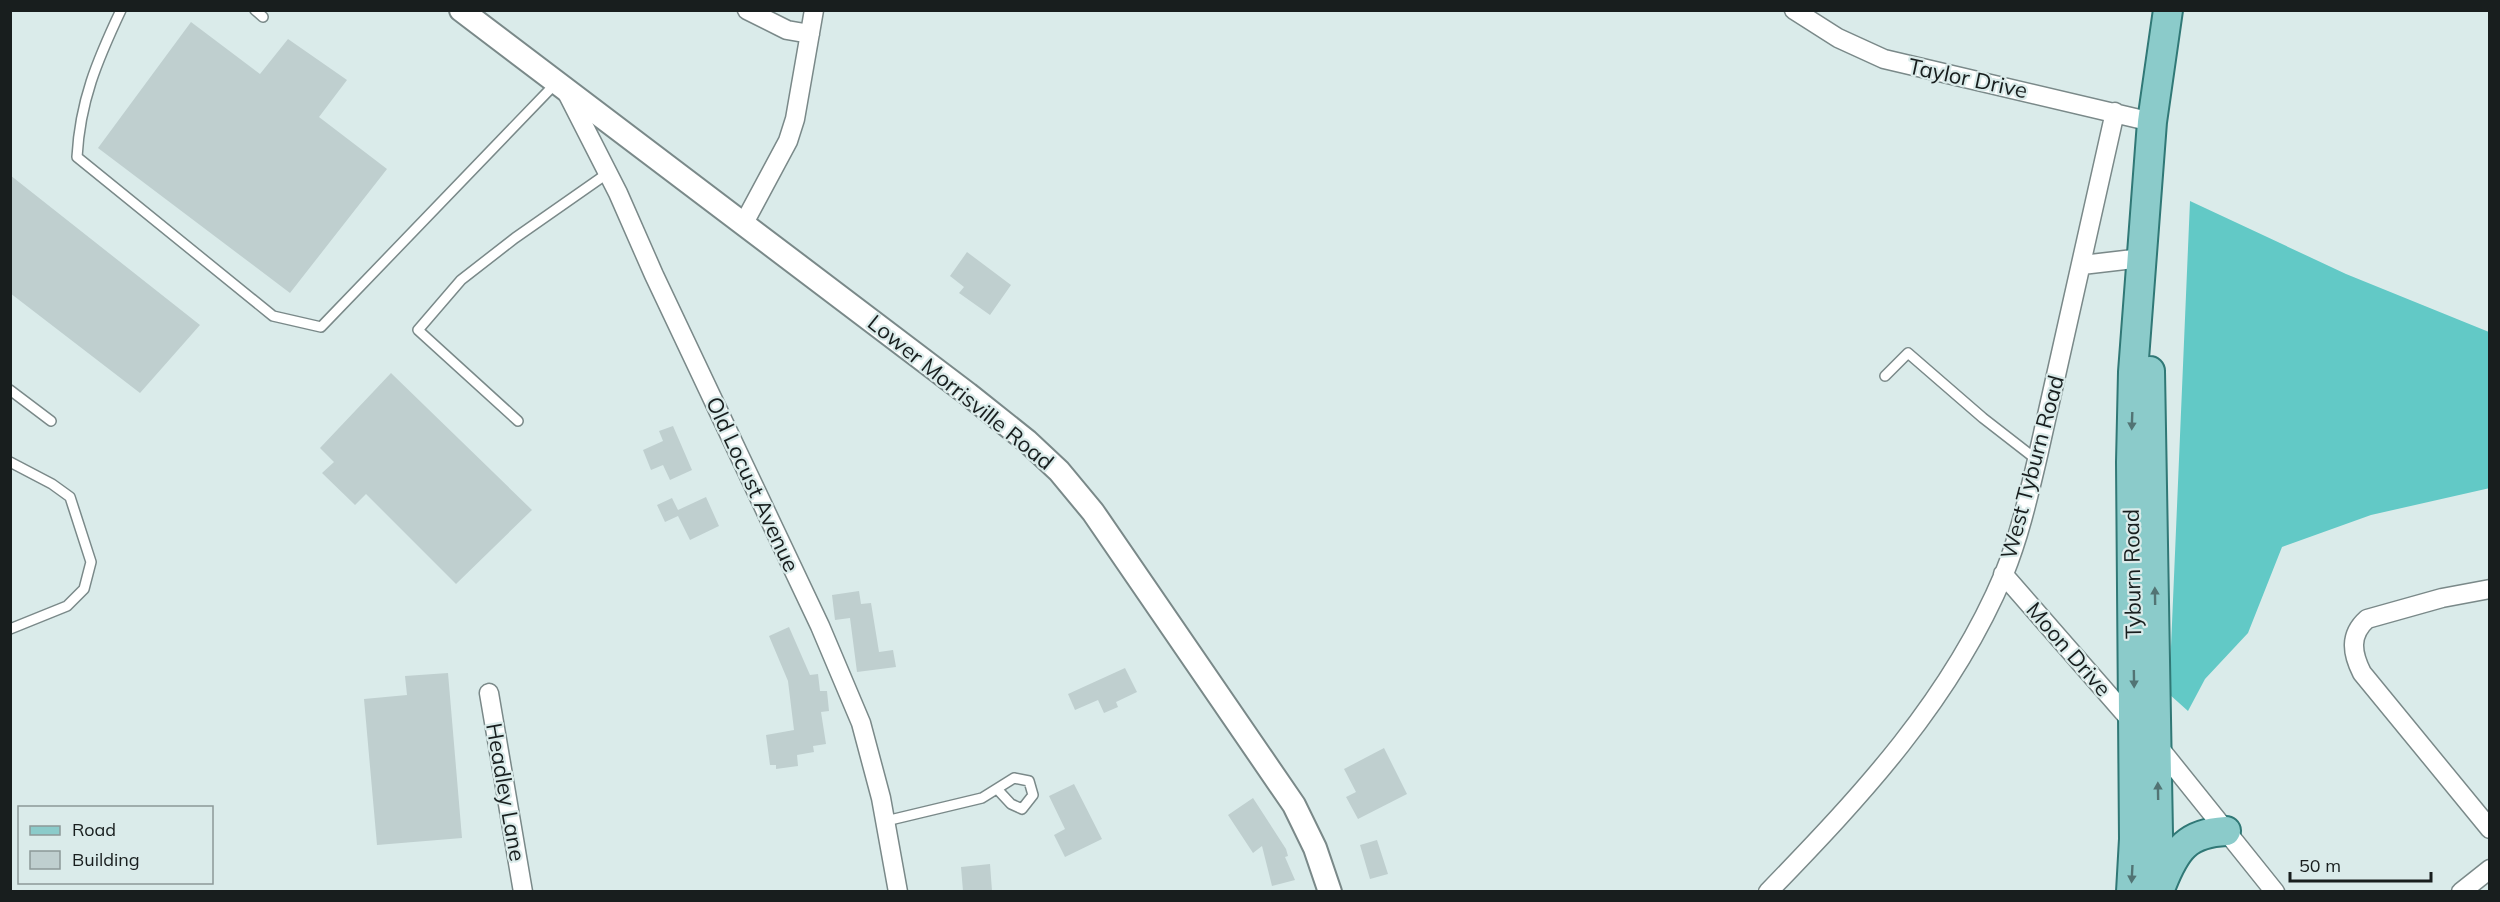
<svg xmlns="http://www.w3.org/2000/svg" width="2500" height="902" font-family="Mulish,sans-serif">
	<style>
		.forest { fill: #62c9c6 }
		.building { fill: #bfcfcf }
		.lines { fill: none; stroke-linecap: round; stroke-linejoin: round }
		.service-casing { stroke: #7a8989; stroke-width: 12 }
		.minor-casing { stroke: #7a8989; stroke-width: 21 }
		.tertiary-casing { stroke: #7a8989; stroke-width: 26 }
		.primary-casing { stroke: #307876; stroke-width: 32 }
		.service { stroke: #fff; stroke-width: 9 }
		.minor { stroke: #fff; stroke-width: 18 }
		.tertiary { stroke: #fff; stroke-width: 22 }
		.primary { stroke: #8bcbca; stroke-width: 28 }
		.oneway { fill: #527474 }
		.labels { text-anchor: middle; stroke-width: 4.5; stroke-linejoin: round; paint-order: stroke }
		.street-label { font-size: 22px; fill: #181e1e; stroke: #daebea }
	</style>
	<rect width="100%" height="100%" fill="#daebea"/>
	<path class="forest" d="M2190,201L2346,274L2489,332L2490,488L2371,515L2282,547L2248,633L2205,679L2188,711L2169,694Z"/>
	<path class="building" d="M191,22L260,74L288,39L347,80L319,117L387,169L290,293L98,148Z
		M10,175L200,325L140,393L10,293Z
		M967,252L1011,285L990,315L959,293L964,287L950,276Z
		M391,373L532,510L456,584L366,494L355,505L322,473L334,462L320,448Z
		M673,426L692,470L670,480L663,465L651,470L643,450L663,441L659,431Z
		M706,497L719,526L690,540L678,516L665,522L657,505L672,498L678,510Z
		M859,591L861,604L871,603L879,652L893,650L896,667L857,672L850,618L835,620L832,595Z
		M789,627L810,675L818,674L820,691H827L829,711L821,712L826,744L813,746L814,752L797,755L798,766L776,769V765H770L766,735L794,730L788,681L769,636Z
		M1125,668L1137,692L1116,702L1118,707L1104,713L1098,700L1075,710L1068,694Z
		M448,673L462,838L377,845L364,699L407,695L405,676Z
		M1384,748L1407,794L1358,819L1346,797L1356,792L1344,769Z
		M1074,784L1102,839L1065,857L1054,835L1065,829L1049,796Z
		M1253,798L1286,849L1288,856L1285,857L1295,880L1272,886L1262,846L1253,853L1228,815Z
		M1377,840L1388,874L1370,879L1360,845Z
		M990,864L992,891H963L961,867Z"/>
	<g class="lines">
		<g class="service-casing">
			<path id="service" d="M121,10C97,61 80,101 77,157L273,316L321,327L556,83
				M255,10L263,17
				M1885,376L1908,353L1983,418L2037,460
				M10,390L51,421
				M518,421L418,330L461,280L515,238L608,173
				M10,462L52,484L70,497L91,562L84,589L67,606L10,629
				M886,821L982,798L1014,778L1029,781L1033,795L1022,809L1011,804L998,790"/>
		</g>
		<g class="minor-casing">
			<path id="minor" d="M747,10L787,30L810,34
				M1794,10L1838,38L1884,59L2152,122
				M566,91L618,193L654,275L820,626L861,723L881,798L898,892
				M744,223L788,141L795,119L814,10
				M2082,265L2142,258
				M2003,574L2134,724
				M2490,589L2442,598L2367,619C2349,635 2352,653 2362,673L2490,829
				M489,693L523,892
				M2157,745L2275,892
				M1768,892C1862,795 1951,700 2004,574C2019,537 2028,498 2037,460L2115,112
				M2461,892L2490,869"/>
		</g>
		<g class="tertiary-casing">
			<path id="tertiary" d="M461,10L968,394L1027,441L1059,471L1093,512L1294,805L1315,848L1330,892"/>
		</g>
		<g class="primary-casing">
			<path id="primary" d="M2150,371L2159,892
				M2162,884C2176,849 2187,833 2226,831
				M2131,892L2134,839L2131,462L2133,372L2152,122L2168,10"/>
		</g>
		<use href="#service" class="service"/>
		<use href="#minor" class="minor"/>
		<use href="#tertiary" class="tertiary"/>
		<use href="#primary" class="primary"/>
	</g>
	<defs><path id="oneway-solid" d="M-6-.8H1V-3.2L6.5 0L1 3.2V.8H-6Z" transform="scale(1.5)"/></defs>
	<g class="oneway">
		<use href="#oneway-solid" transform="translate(2132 421) rotate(92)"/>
		<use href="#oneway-solid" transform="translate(2155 596) rotate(-91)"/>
		<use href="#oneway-solid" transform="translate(2134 679) rotate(89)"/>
		<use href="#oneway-solid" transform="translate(2158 791) rotate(-91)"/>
		<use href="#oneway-solid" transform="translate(2132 874) rotate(93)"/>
	</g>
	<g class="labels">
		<g class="street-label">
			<text transform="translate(1968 78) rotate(12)" y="8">Taylor Drive</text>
			<text transform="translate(961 392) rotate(39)" y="8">Lower Morrisville Road</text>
			<text transform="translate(2032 467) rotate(-75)" y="8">West Tyburn Road</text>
			<text transform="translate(753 484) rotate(65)" y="8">Old Locust Avenue</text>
			<text transform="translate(2132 574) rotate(-91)" y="8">Tyburn Road</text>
			<text transform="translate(2069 649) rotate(49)" y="8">Moon Drive</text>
			<text transform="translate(506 792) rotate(80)" y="8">Headley Lane</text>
		</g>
	</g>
	<rect width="2500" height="902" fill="none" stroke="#181e1e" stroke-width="24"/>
	<rect x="18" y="806" width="195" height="78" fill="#daebea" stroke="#8c9998" stroke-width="1.5"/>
	<rect x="30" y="826" width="30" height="9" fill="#8bcbca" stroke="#8c9998" stroke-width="1.5"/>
	<text x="72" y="836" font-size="18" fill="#181e1e">Road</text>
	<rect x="30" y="851" width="30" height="18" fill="#bfcfcf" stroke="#8c9998" stroke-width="1.5"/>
	<text x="72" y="866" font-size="18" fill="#181e1e">Building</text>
	<path d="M2290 872v9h141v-9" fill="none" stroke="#181e1e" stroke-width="3"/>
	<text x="2299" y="872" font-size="18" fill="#181e1e" stroke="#daebea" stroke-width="4.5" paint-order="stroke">50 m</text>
</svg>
